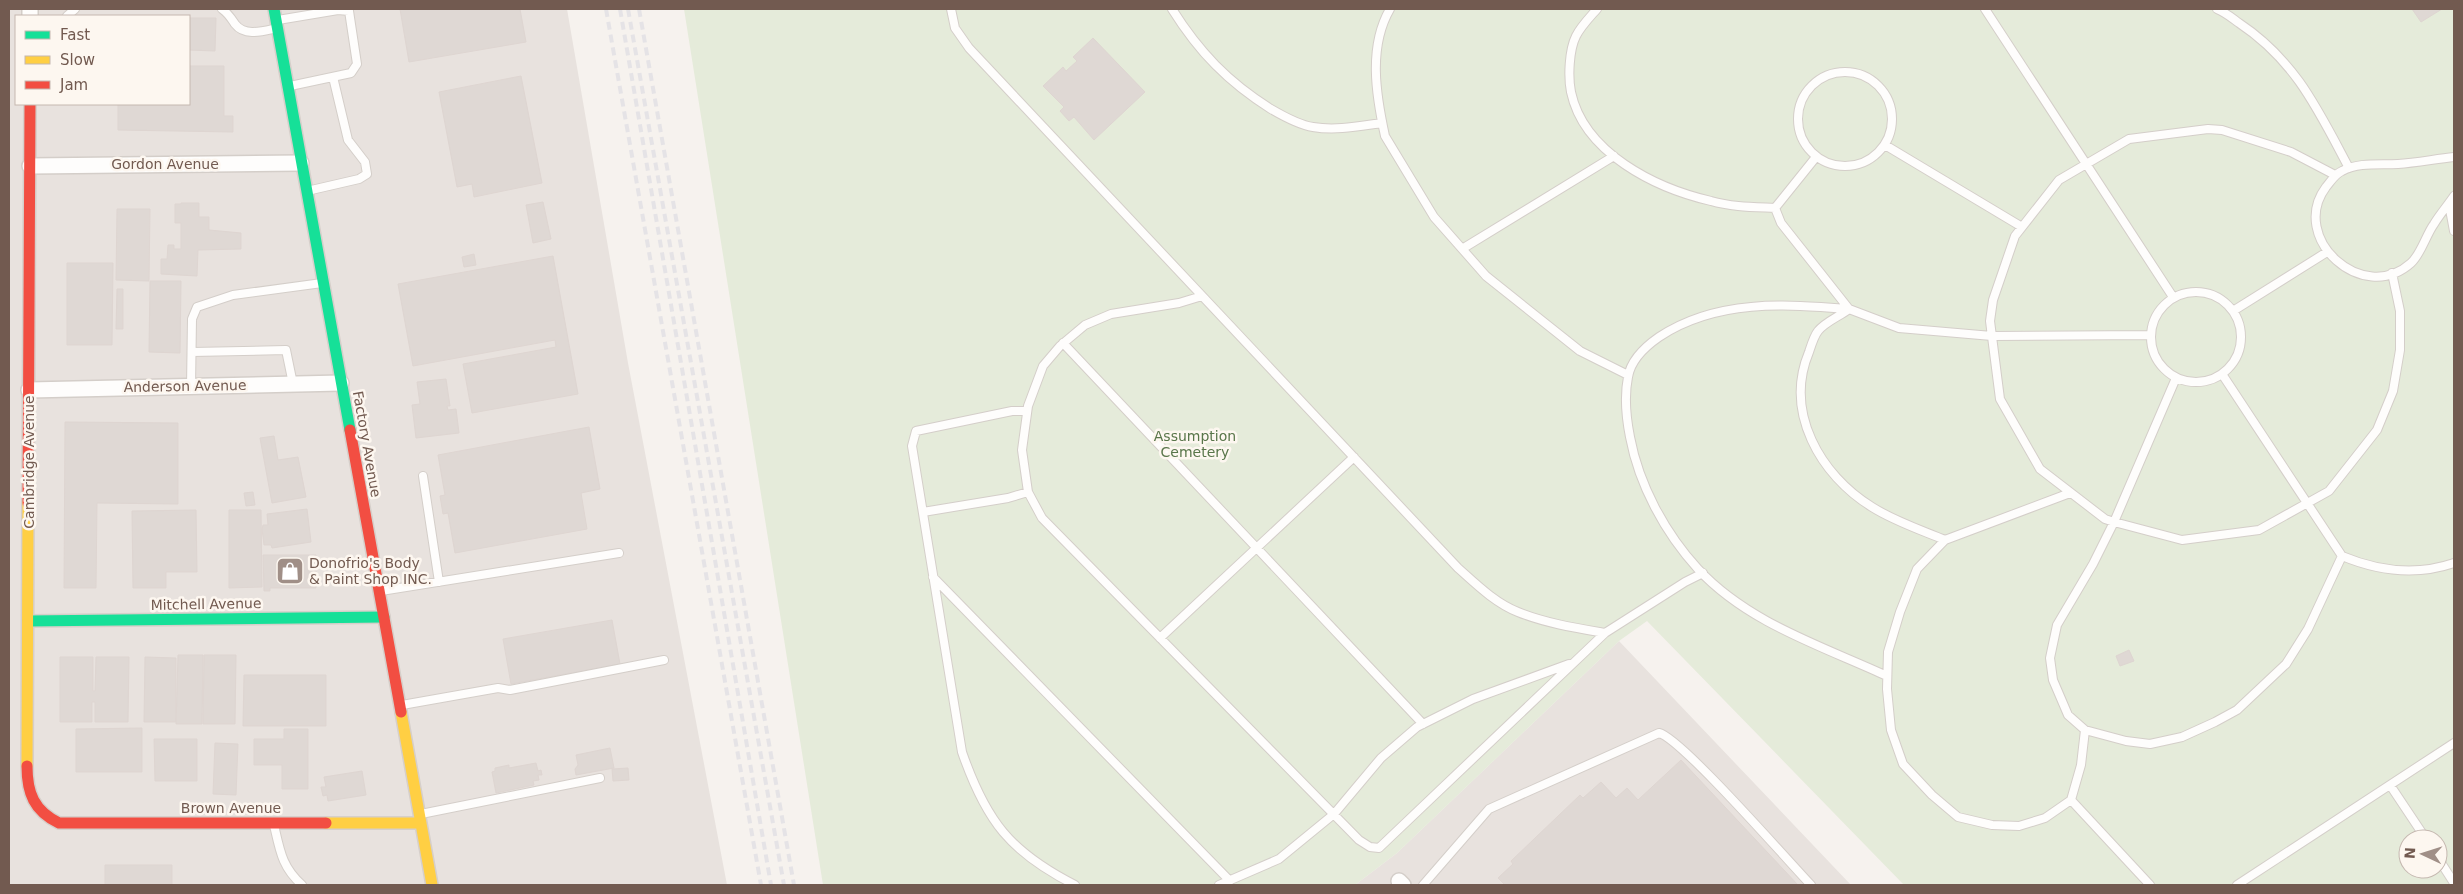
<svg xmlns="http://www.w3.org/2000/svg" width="2463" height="894" font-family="'DejaVu Sans',sans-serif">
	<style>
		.industrial { fill: #e8e2de; fill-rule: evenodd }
		.green { fill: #e5ebda; fill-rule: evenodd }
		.building { fill: #dfd8d4; stroke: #ded5d1 }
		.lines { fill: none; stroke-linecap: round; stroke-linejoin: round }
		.lane-casing { stroke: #d4cec9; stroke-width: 10 }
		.street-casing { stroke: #d4cec9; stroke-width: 18 }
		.fast-casing { stroke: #d6cfca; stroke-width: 14 }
		.slow-casing { stroke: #d6cfca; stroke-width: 14 }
		.jam-casing { stroke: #d6cfca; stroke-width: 14 }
		.lane { stroke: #fefdfc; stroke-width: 8 }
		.street { stroke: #fefdfc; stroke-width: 15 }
		.fast { stroke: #16e098; stroke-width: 11 }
		.slow { stroke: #ffcf43; stroke-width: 11 }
		.jam { stroke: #f24e42; stroke-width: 11 }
		.rail { stroke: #e5e3e6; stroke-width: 4; stroke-dasharray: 8 5; stroke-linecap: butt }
		.labels { text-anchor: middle; stroke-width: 5; stroke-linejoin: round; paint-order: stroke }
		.street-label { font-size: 14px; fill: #725a50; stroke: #fdf7f0 }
		.park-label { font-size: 14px; fill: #59764a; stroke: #fdf7f0 }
		.poi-label { font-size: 14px; fill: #725a50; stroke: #fdf7f0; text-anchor: start }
	</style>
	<rect width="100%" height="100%" fill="#f6f2ee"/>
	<path class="industrial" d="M9,9H567L628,363L727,885H9ZM16,16H189V104H16Z
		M1619,641L1851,885H1355L1397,853Z"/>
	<path class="green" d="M684,9H2454V885H1904L1647,621L1619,641L1397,853L1355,885H823ZM2408,839H2438V869H2408Z"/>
	<path class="building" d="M400,9H520L526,42L409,62Z
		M2412,9H2442L2421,22Z
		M189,18H216L215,51L189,50Z
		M1093,38L1145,92L1094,140L1074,117L1069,121L1060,111L1064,107L1043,86L1063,67L1066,71L1077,61L1073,57Z
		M189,66H224V116H233V132L118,130V104H189Z
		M521,76L542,183L474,197L472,184L457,187L439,92Z
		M543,202L551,239L533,243L526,205Z
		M181,203H199V217H209V230L241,233V249L198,250L197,276L161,274V259H167L168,245H174V249H181V223H175V204H181Z
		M117,209H150L149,281L116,280Z
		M474,254L476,265L464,267L462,257Z
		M553,256L578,394L472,413L463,364L556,347L555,340L413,366L398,284Z
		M67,263H113L112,345H67Z
		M150,281H181L180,353L149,352Z
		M117,289H123V329H116Z
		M446,379L450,406H447L448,410L456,409L459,433L416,438L412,405L420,404L417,382Z
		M65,422L178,423V504L97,503L96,588H64Z
		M589,427L600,489L581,493L587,529L455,553L448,513L443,514L440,496L445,495L438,455Z
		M274,436L278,460L298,457L306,497L272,503L260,438Z
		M253,492L255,505L246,506L244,493Z
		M307,509L311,542L272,548L271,545H264L262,529L263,525H268L267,514Z
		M196,510L197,572H166V588H133L132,511Z
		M229,510H261L262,587L229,588Z
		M263,555H316V588H270V591H264Z
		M612,620L620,664L511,684L503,639Z
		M2129,650L2134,661L2120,666L2116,656Z
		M178,655H203L202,724H176Z
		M204,655H236L235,724H203Z
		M60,657H93V691H95L96,657H129L128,722H95V702H92V722H60Z
		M145,657L176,658V722H144Z
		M244,675H326V726H243Z
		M142,728V772H76V729Z
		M284,729H308V789H282V765H254V739H284Z
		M154,739H197V781H155Z
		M215,743L238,744L236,795L213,794Z
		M610,748L614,768L576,775L575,769L578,765L576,755Z
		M1681,760L1798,885H1505L1498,878L1513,864L1511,861L1580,795L1583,798L1601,782L1616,798L1627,788L1638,800Z
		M536,763L538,771L541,770L542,775H538L539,780L533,781L534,785L496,793L492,772L495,771V768L509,765V768Z
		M628,768L629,780L613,781L612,769Z
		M362,771L366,795L328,801L327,795L323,796L321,787H326L324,777Z
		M105,865H172V885H105Z"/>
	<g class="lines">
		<g class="lane-casing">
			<path id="lane" d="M222,9C228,13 231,18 235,24C245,37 263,31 277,28
				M951,9L955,28L969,48L1458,568C1476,584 1495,603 1518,612C1545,623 1576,628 1605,633L1685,582L1703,573
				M1172,9C1199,52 1228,82 1271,109C1283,116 1299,125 1313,127C1336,131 1360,126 1382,123
				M1390,9C1368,47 1376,95 1385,136L1434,217L1486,276L1580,351L1628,375
				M1597,9C1590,17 1581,26 1576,36C1569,50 1568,77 1571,92C1584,153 1655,188 1711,201C1732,207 1754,207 1775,208L1816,157
				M1985,9L2173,297
				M2217,9C2225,12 2232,18 2239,23C2296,61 2318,110 2349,168
				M67,16L75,9
				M278,20L338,10L349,11L357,64L351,73L290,86
				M1798 119a47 47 0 1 1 94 0a47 47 0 1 1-94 0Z
				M1885,145L2022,227
				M2454,157C2435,159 2416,163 2398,164C2379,165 2359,162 2342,171C2335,174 2331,181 2326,187C2288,238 2363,306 2411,263C2421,254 2426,235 2434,224C2440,214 2448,205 2454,196
				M2335,175L2291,152L2222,130L2208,129L2129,139L2059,180L2015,236L1993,300L1990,321L2000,399L2040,469L2105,519L2114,522L2182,540L2259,530L2329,491L2377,430L2393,391L2400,350V311L2392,273
				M307,191L359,179L367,174L365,162L348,140L333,77
				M2449,204L2454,231
				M1775,208L1781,223L1849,309L1899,328L1992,336L2150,335
				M1462,249L1614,156
				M2151 337a45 45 0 1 1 90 0a45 45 0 1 1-90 0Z
				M1202,296L1179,303L1111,314L1085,325L1060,346L1043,366L1028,406L1022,450L1028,492L1042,518L1359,840L1370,847L1379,848L1605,633
				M1849,309C1785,304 1716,299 1659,337C1646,346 1631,359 1628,377C1624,397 1626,417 1630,437C1639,485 1665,533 1698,569C1748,623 1822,646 1887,676
				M1849,309C1840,316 1825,322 1818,331C1814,336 1811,346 1809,352C1784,412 1820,475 1872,507C1894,521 1921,530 1945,540
				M2233,311L2327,252
				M1063,343L1423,724
				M192,352L286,350L293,384
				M2222,374L2342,556C2378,571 2416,576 2454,563
				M2176,378L2114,522L2093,564L2057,625L2050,658L2053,680L2068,715L2085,730L2126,741L2150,744L2182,737L2215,722L2237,710L2286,664L2308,629L2342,556
				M191,386L192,319L197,307L233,295L322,283
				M1027,411H1012L916,431L912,446L962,752C986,821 1010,852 1075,885
				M423,476L439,582
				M2070,493L1945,540L1917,569L1900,612L1888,652L1887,689L1891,730L1903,764L1932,795L1958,817L1992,825L2019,826L2045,818L2071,800
				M923,512L1008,498L1028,492
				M933,577L1230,881
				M381,591L619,553
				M1160,638L1354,457
				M402,705L498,688L510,690L664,660
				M2085,730L2081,765L2071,800L2150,885
				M2390,785L2426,839
				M421,814L600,778
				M274,825C280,851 282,867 302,885
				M2438,858L2454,883
				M1219,885L1279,859L1334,814L1381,758L1417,727L1473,699L1569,664
				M1423,885L1489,809L1659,733C1681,738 1788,861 1811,885
				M2237,885L2454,743"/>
		</g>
		<g class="street-casing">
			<path id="street" d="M30,16V9
				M30,166L301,163
				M29,390L341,383
				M1399,881L1403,885"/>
		</g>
		<g class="fast-casing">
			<path id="fast" d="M274,9L350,430
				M28,621L384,617"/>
		</g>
		<g class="slow-casing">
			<path id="slow" d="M401,712L432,885
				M27,766L28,503
				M326,823H421"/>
		</g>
		<g class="jam-casing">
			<path id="jam" d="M350,430L401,712
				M28,503L30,104
				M27,766C27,793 34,811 59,823H326"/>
		</g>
		<use href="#lane" class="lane"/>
		<use href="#street" class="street"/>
		<use href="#fast" class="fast"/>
		<use href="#slow" class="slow"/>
		<use href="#jam" class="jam"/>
		<path class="rail" d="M606,9L761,885
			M620,9L771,885
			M628,9L784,885
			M639,9L794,885"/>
	</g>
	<defs>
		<g id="shop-square" transform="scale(1.4375)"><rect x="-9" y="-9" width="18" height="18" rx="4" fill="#a08f87" stroke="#fdf7f0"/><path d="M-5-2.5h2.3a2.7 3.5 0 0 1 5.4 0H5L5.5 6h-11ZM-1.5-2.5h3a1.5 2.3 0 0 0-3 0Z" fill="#fff"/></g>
	</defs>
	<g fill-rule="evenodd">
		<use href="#shop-square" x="290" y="571"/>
	</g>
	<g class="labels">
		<g class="street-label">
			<text x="165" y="169">Gordon Avenue</text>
			<text transform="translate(185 386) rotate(-1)" y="5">Anderson Avenue</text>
			<text transform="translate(367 444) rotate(80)" y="5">Factory Avenue</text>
			<text transform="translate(29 462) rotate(-90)" y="5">Cambridge Avenue</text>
			<text transform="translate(206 604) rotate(-1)" y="5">Mitchell Avenue</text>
			<text x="231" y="813">Brown Avenue</text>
		</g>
		<g class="park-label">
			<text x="1195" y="441">Assumption<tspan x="1195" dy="16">Cemetery</tspan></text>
		</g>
		<g class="poi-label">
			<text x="309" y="568">Donofrio's Body<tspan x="309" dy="16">&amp; Paint Shop INC.</tspan></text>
		</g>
	</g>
	<rect width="2463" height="894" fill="none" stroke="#725a50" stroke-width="20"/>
	<rect x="15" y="15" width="175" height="90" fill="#fdf7f0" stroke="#c5b8b0"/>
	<rect x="25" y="31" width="25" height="8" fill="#16e098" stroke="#c5b8b0"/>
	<text x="60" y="40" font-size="15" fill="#725a50">Fast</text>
	<rect x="25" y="56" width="25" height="8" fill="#ffcf43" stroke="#c5b8b0"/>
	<text x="60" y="65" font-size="15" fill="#725a50">Slow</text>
	<rect x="25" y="81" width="25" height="8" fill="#f24e42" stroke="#c5b8b0"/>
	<text x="60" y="90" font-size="15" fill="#725a50">Jam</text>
	<g transform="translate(2423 854) rotate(274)"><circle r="24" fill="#fdf7f0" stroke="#c5b8b0"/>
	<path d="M0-4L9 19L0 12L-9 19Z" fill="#a08f87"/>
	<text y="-8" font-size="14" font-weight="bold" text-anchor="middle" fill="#725a50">N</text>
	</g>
</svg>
